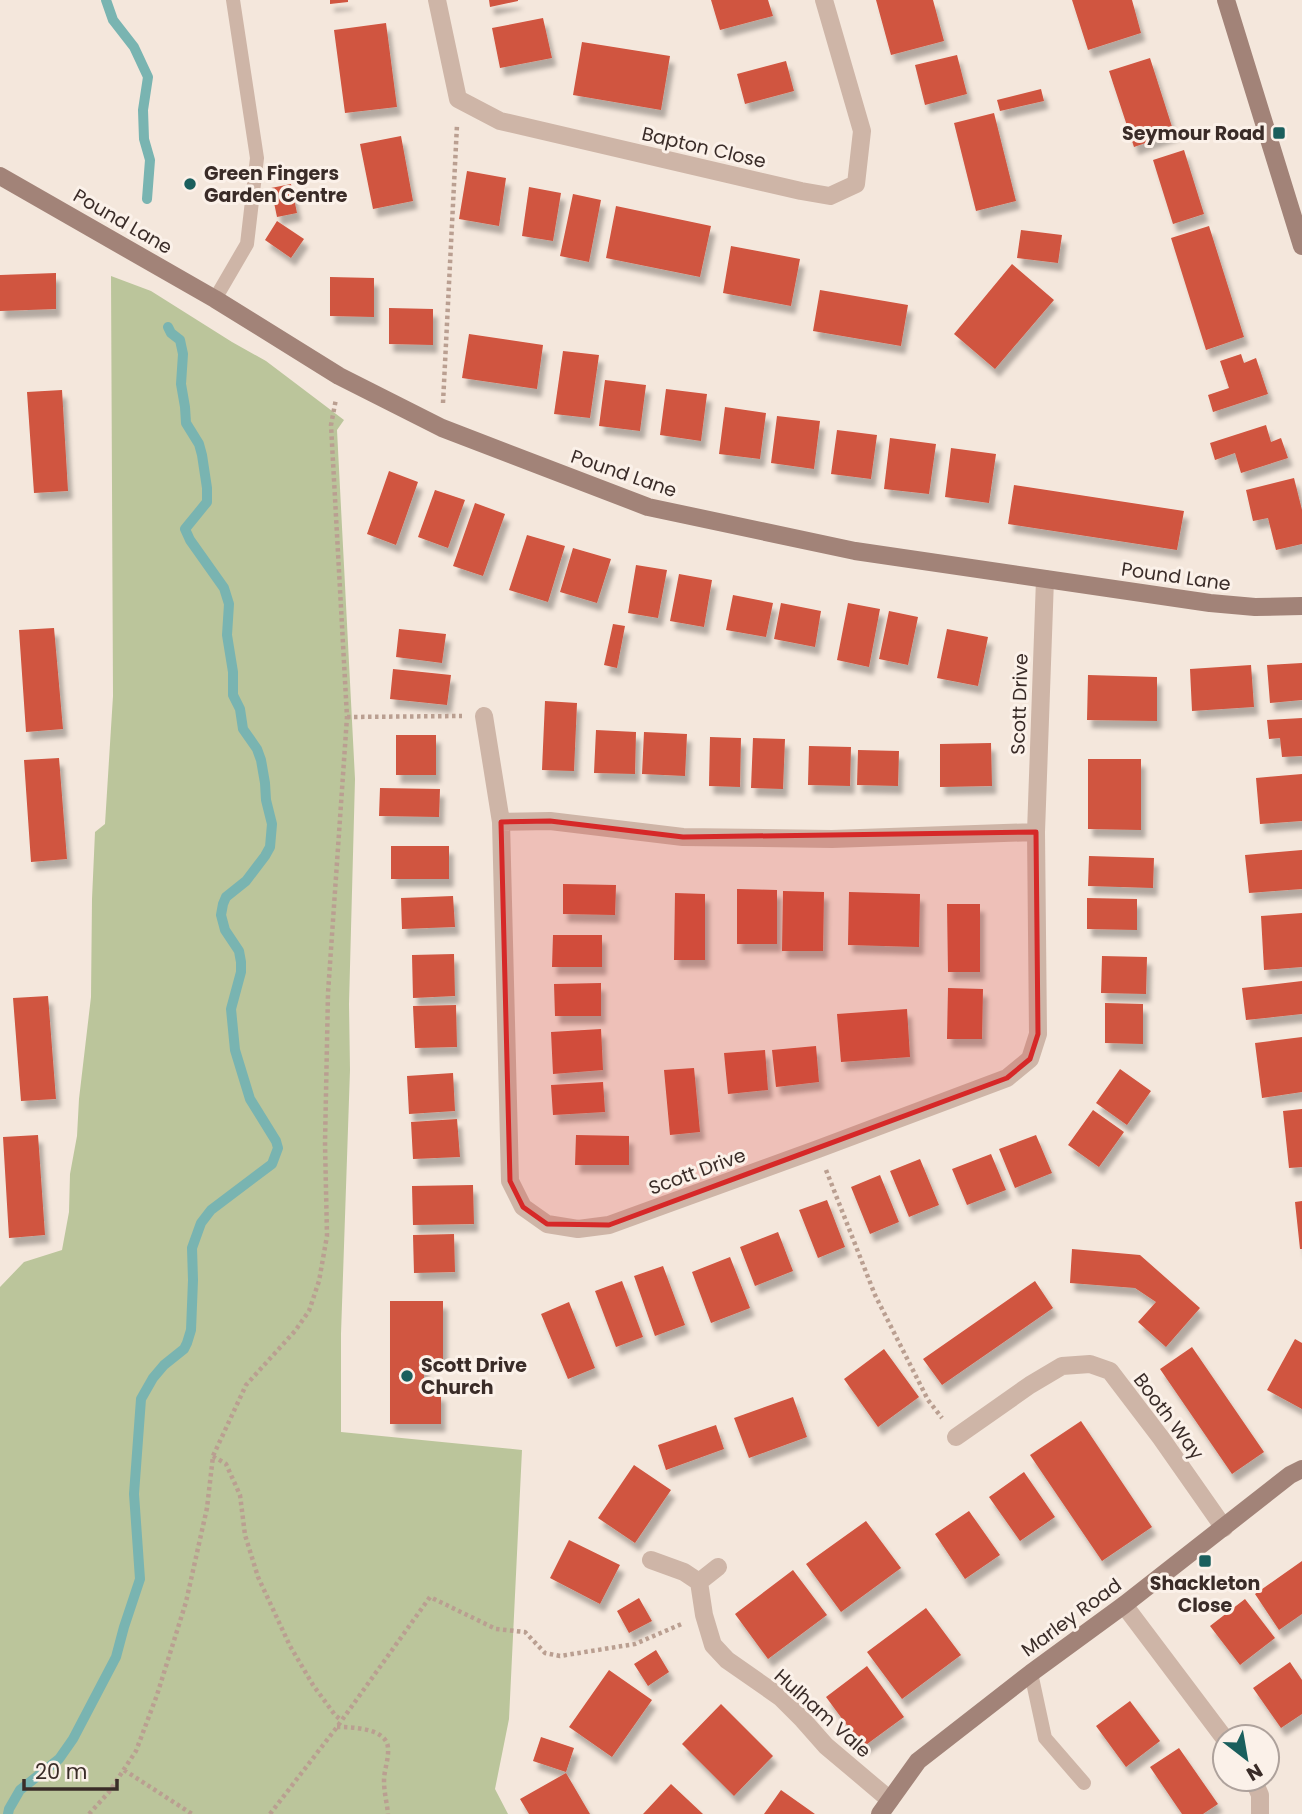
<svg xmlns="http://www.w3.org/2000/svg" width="1302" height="1814" font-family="Poppins,sans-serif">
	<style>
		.green { fill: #bbc59b }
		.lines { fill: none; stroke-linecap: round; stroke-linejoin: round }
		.stream { stroke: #79b4b1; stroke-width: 10 }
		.building { fill: #d0543f; filter: url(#shadow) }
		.path { stroke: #ba9f91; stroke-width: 4.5; stroke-dasharray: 3.5 3.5; stroke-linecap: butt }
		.lane { stroke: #ceb5a7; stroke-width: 14 }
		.street { stroke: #ceb5a7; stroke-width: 18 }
		.secondary { stroke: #a28378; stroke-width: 18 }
		.marked { fill: #d62828; fill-opacity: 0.2; stroke: #d62828; stroke-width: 5; stroke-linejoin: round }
		.poi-dot { fill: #1a5f5d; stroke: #fbf1e9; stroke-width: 2.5 }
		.labels { text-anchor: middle; stroke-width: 6; stroke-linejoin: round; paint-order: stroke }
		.poi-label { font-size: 19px; font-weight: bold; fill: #3a2c28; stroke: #fbf1e9; text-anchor: start }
		.street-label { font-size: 19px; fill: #3a2c28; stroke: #fbf1e9 }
	</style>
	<defs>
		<filter id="shadow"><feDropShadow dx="4.5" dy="8" stdDeviation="2" flood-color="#0004"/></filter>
	</defs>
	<rect width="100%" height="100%" fill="#f4e7dc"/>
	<path class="green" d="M111,276L151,291L232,342L266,361L344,420L337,430L355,779L349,1004L350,1070L341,1334V1432L522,1450L509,1719L495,1789L508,1814H0V1287L24,1262L62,1250L69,1212L70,1174L77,1136L79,1099L91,997L92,899L95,832L105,824L113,696Z"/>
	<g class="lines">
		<path class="stream" d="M106,0L113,20L134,47L148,77L143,110L144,139L150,160L147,199
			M8,1814L9,1809L20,1790L59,1759L73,1739L116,1657L124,1627L140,1579L134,1494L141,1399L153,1378L164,1365L184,1349L187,1343L191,1330L193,1280L192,1248L201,1223L211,1210L272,1164L278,1148L276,1141L250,1099L235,1050L231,1009L241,972V962L239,951L225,930L221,915L223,904L226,897L246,881L265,856L270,847L272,824L266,800L265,783L261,760L257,749L243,729L240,709L233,695V672L227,635L229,604L224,588L190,540L185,529L207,502V488L202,455L199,444L186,423L185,407L181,384L183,354L180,340L171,333L168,327"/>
	</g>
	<path class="building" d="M330,0H348V2L330,4Z
		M489,0H518V1L490,7Z
		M711,0H768L773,16L720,30Z
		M876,0H933L944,41L891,55Z
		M1072,0H1132L1141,33L1088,50Z
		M543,18L552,58L500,68L492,28Z
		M386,23L397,107L345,113L334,30Z
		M582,42L670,56L661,110L573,95Z
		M957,55L967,94L925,105L915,65Z
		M1150,58L1174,133L1134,147L1109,71Z
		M786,61L794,91L745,104L737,74Z
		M1041,89L1044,101L1000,111L997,100Z
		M994,113L1016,201L976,211L954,123Z
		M401,136L413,201L373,209L360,144Z
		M1184,150L1204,214L1173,224L1153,160Z
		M467,171L506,178L499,226L459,219Z
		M291,184L297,213L277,217L271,188Z
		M529,187L561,193L553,241L522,236Z
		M573,194L601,200L589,262L560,256Z
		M616,206L711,226L700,277L606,258Z
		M277,221L304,239L291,258L265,240Z
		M1209,226L1244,337L1206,350L1171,238Z
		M1021,230L1062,235L1058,263L1017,258Z
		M731,246L800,259L791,306L723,293Z
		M1012,264L1054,300L995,369L954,334Z
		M56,273V309L0,311V275Z
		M330,277L374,278V317L330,316Z
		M820,290L908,305L901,346L813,331Z
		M389,308L433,309V345L389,344Z
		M469,334L543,345L537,389L462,378Z
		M563,351L599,355L590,418L554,414Z
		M1241,354L1244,363L1256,358L1268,394L1213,412L1208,395L1229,388L1220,361Z
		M605,380L646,385L640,431L599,426Z
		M666,389L707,394L701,441L660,435Z
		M62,390L68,491L34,493L27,392Z
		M725,407L766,413L760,459L719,454Z
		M777,416L820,421L814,469L771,463Z
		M1266,425L1271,442L1281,438L1288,458L1241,473L1235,453L1215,460L1210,443Z
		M837,430L877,435L871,479L831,474Z
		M890,438L936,444L929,494L884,489Z
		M951,448L996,454L989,503L945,497Z
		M389,471L418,482L396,545L367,534Z
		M1294,478L1302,510V544L1276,550L1268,518L1253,521L1246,490Z
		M1014,485L1184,511L1177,550L1008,524Z
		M435,490L465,500L448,548L418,537Z
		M475,503L505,514L483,576L453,566Z
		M527,535L565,546L548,602L509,590Z
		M573,548L611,559L597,603L560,592Z
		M636,565L667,570L658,618L628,613Z
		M679,574L712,580L704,627L670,621Z
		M733,595L773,603L766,637L726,630Z
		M781,603L821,611L815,647L774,639Z
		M848,603L880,609L869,667L837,660Z
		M889,611L918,617L908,665L879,659Z
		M613,624L625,626L617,668L604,665Z
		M54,628L63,729L26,732L19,630Z
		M399,629L446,634L442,663L396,657Z
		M947,629L988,637L978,686L937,678Z
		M1302,663V700L1270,703L1267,665Z
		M1251,665L1254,707L1192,711L1190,669Z
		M393,669L451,675L447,705L390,699Z
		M1088,675L1157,677V721L1087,720Z
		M545,701L577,703L574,771L542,770Z
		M1302,718V756L1282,757L1280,738L1269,739L1267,720Z
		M596,730L636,732L635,774L594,773Z
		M644,732L687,734L685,776L642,774Z
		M396,735H436V775H396Z
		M710,737L741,738L740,787L709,786Z
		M753,738L785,739L783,789L751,788Z
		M991,743L992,786L940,787V744Z
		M809,746L851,747L850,786L808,785Z
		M858,750L899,751L898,786L857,785Z
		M59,758L67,859L31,862L24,760Z
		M1088,759H1141V830L1088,829Z
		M1302,774V821L1260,824L1256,778Z
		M380,788L440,789L439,817L379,816Z
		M391,846H449V879H391Z
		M1302,850V889L1249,893L1245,855Z
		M1089,856L1154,858L1153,888L1088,886Z
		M563,884L616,885L615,915L563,914Z
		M737,889L777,890V944H737Z
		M783,891L824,892L823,951H782Z
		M849,892L920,894L919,947L848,945Z
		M675,893L705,894V960H674Z
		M453,896L455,927L402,929L401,898Z
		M1087,898L1137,899V930L1087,929Z
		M947,904H980V972H948Z
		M1302,913V967L1264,970L1261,916Z
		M553,935H602V967H552Z
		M454,954L455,996L413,998L412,955Z
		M1102,956L1147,957L1146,994L1101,993Z
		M1302,981V1014L1246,1020L1242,988Z
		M601,983V1016H555L554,984Z
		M948,988L983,989L982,1039H947Z
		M48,996L56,1099L21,1101L13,998Z
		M1105,1003L1143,1004V1044L1105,1043Z
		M456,1005L457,1047L415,1048L413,1006Z
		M907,1009L910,1057L841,1062L837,1014Z
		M601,1029L603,1070L553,1074L551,1032Z
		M1302,1037V1092L1262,1098L1255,1043Z
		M816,1046L819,1082L776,1087L772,1050Z
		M765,1050L768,1090L728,1094L724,1053Z
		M694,1068L700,1132L670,1135L664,1070Z
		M1120,1069L1151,1091L1127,1125L1096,1103Z
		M453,1073L455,1111L409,1114L407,1076Z
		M603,1082L605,1112L553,1115L551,1085Z
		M1302,1109V1167L1289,1168L1283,1111Z
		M1093,1110L1124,1132L1099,1167L1068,1145Z
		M457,1119L460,1157L413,1159L411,1122Z
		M38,1135L45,1235L9,1238L3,1137Z
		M576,1135L629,1136V1165H575Z
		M1036,1135L1052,1173L1015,1188L999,1149Z
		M991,1154L1006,1190L967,1205L952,1169Z
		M920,1159L939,1205L909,1217L890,1171Z
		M880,1175L899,1222L870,1234L851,1187Z
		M473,1185L474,1224L413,1225L412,1186Z
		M827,1200L845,1247L818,1258L799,1210Z
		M1302,1201V1249H1300L1295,1202Z
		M778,1232L793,1271L755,1286L740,1247Z
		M454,1234L455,1272L414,1273L413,1235Z
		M1072,1249L1140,1255L1200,1308L1166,1347L1138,1322L1156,1302L1135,1288L1070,1283Z
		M730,1257L750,1308L711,1323L692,1272Z
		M663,1266L685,1325L655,1336L634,1276Z
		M622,1281L643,1337L616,1347L595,1291Z
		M1035,1281L1053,1308L942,1385L923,1359Z
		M390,1301H443V1359H424V1393H441V1424H390Z
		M569,1302L595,1368L568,1379L541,1314Z
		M1295,1339L1302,1343V1409L1267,1390Z
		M1192,1347L1264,1452L1232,1474L1160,1369Z
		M884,1349L919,1397L878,1427L844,1379Z
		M793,1397L807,1437L749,1458L734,1418Z
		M1081,1421L1152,1527L1102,1561L1030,1455Z
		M716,1425L724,1449L666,1470L658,1445Z
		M634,1465L671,1490L635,1543L598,1518Z
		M1024,1472L1055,1517L1020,1541L989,1497Z
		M969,1511L1000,1555L965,1579L935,1534Z
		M866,1521L901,1568L841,1612L806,1564Z
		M569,1540L620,1565L600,1604L550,1578Z
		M1302,1561V1614L1279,1630L1255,1594Z
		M793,1570L827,1615L768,1659L735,1614Z
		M639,1598L652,1621L629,1633L617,1611Z
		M1245,1599L1275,1638L1240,1665L1210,1626Z
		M926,1608L961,1655L902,1699L867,1652Z
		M656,1650L669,1672L648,1686L634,1664Z
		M1290,1662L1302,1680V1714L1281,1728L1253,1688Z
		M867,1666L904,1717L863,1747L826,1697Z
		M609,1670L652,1700L612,1757L569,1727Z
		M1130,1701L1160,1741L1126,1767L1096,1726Z
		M721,1704L773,1756L734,1796L682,1744Z
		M541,1737L574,1748L566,1772L533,1761Z
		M1179,1748L1218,1804L1203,1814H1182L1150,1767Z
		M566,1773L590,1814H529L520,1799Z
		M671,1784L703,1814H643Z
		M781,1790L815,1814H764Z"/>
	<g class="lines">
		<path class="path" d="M443,403L457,125
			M347,717L462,716
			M826,1170L875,1295L928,1400L942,1418
			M213,1456L226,1464L240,1495L245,1535L258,1577L290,1646L313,1685L335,1715L341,1720
			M337,1727C352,1727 387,1728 388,1748C389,1759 384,1770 384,1781C384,1792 387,1803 388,1814
			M124,1770L192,1814
			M89,1814L109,1792L136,1751L157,1695L186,1602L207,1508L213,1456L246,1385L295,1331L309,1311L319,1281L327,1236L325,1143L328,993L347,717L331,425L336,399
			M270,1814L337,1727L430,1597L496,1629L525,1632L545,1653L560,1656L635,1644L684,1623"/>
		<path class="lane" d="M215,299L247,244L257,158L233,0
			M1031,1673L1045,1738L1084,1783"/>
		<path class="street" d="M437,0L458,99L500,121L801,191L830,196L856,184L862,131L824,0
			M484,716L501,822
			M1036,832L832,839L683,837L550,821L501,822L510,1181L523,1207L547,1224L578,1229L609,1225L818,1149L1007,1078L1030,1059L1038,1034L1036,832L1045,579
			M956,1437L1030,1385L1062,1366L1090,1364L1110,1371L1161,1438L1224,1528
			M651,1560L684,1572L699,1582L718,1567
			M699,1582L704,1615L713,1645L727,1660L780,1697L803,1720L826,1746L890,1800
			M1124,1605L1225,1739
			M1253,1779L1260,1795V1814"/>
		<path class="secondary" d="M1226,0L1302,246
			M0,176L215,299L339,376L442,428L648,507L855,551L1210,603L1255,607L1302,606
			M880,1814L918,1761L1031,1673L1124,1605L1290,1475L1302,1469"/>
	</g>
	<path class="marked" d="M550,821L683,837L1036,832L1038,1034L1030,1059L1007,1078L609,1225L547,1224L523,1207L510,1181L501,822Z"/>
	<g class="poi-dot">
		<rect x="1272" y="126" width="14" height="14" rx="3.5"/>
		<circle cx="190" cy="184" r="7"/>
		<circle cx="407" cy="1376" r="7"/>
		<rect x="1198" y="1554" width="14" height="14" rx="3.5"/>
	</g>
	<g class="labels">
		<g class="poi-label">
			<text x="1265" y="140" text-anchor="end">Seymour Road</text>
			<text x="204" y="180">Green Fingers<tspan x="204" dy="22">Garden Centre</tspan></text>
			<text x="421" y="1372">Scott Drive<tspan x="421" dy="22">Church</tspan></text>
			<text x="1205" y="1590" text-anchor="middle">Shackleton<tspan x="1205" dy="22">Close</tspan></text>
		</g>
		<g class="street-label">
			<text transform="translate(704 147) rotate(13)" y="7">Bapton Close</text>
			<text transform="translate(123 221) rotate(30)" y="7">Pound Lane</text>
			<text transform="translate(624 473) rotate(19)" y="7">Pound Lane</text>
			<text transform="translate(1176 576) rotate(8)" y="7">Pound Lane</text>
			<text transform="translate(1019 704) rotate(-88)" y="7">Scott Drive</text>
			<text transform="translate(697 1171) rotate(-20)" y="7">Scott Drive</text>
			<text transform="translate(1169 1416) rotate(53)" y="7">Booth Way</text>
			<text transform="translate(1071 1617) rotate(-36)" y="7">Marley Road</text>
			<text transform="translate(823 1713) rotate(42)" y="7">Hulham Vale</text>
		</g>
	</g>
	<g transform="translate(1246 1758) rotate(149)"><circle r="33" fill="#fbf1e9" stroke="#aea29c" stroke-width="2"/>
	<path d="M0-5L12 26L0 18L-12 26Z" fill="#1a5f5d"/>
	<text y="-10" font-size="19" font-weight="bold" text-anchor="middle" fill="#3a2c28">N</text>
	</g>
	<path d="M24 1779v10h93v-10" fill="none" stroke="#3a2c28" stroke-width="3.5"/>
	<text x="35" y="1779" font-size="21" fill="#3a2c28" stroke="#fbf1e9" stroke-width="5" paint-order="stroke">20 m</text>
</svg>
